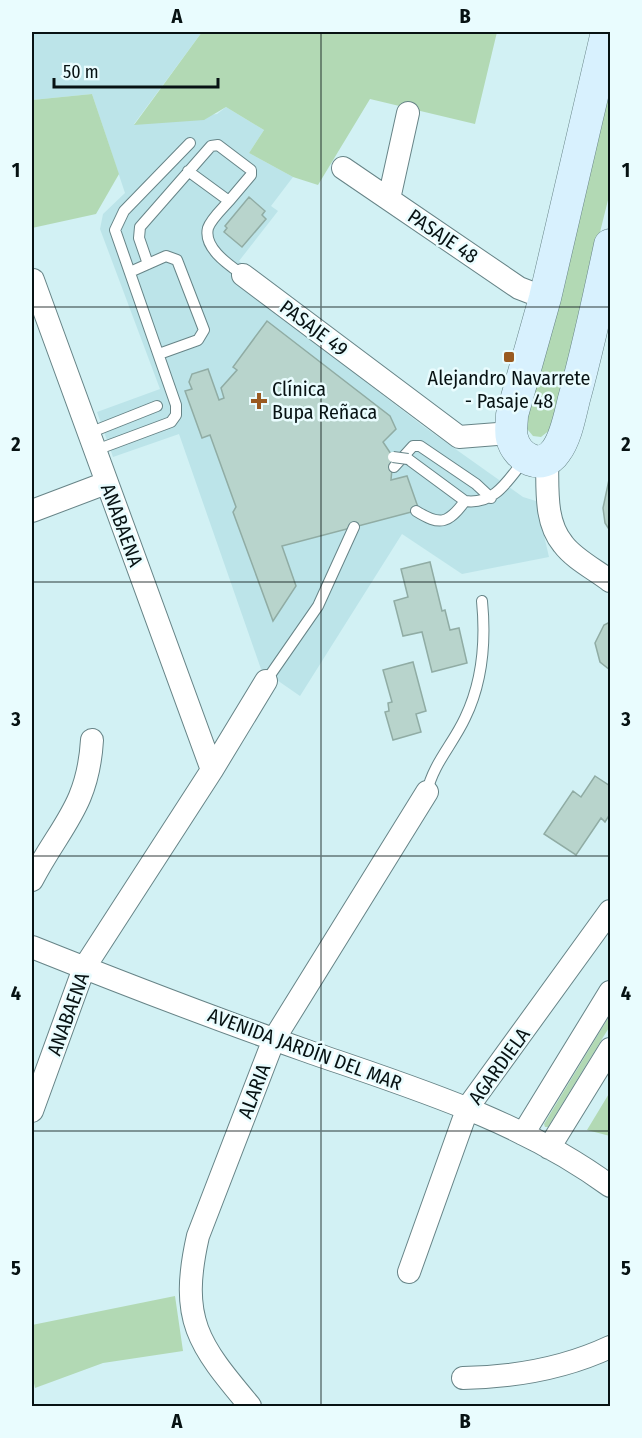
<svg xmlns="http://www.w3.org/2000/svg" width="642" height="1438" font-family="'Fira Sans Condensed',sans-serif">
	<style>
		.built { fill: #bce4e9 }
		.green { fill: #b2d9b4 }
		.building { fill: #b8d4cc; stroke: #90aca4; stroke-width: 1.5 }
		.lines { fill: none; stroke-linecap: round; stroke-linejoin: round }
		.lane-casing { stroke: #678487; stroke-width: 12 }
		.street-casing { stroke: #678487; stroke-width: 24 }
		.secondary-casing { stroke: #678487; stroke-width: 33 }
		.lane { stroke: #fff; stroke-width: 10 }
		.street { stroke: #fff; stroke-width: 22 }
		.secondary { stroke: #d8f1fe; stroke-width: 32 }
		.lane-bridge-casing { stroke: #678487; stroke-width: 12; stroke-linecap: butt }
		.lane-bridge { stroke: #fff; stroke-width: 10 }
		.grid { fill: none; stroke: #071213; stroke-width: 1.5; stroke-opacity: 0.55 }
		.poi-dot { fill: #995a20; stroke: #e9fcfe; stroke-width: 2 }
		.labels { text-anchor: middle; stroke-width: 5; stroke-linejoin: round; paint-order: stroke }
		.street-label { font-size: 20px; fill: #071213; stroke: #e9fcfe }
		.poi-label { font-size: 20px; fill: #071213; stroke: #e9fcfe }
		.neatline { fill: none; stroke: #071213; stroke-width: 2 }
		.grid-label { font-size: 20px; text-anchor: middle; font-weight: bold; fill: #071213 }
	</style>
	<rect width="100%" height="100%" fill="#d2f1f4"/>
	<path class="built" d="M32,32H202L134,124L217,114L226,107L264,130L249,153L293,177L271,206L278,211L239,261L247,268L236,282L423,426L523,497L536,501L549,557L462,574L402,534L300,696L261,669L179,434L113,457L97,412L160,389L100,229L103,214L125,193L92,94L32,100Z"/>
	<path class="green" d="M202,32H497L475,124L370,99L318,185L293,177L249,153L264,130L226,107L204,120L134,125Z
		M610,82V192L551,429L541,437L533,436L523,424Z
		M92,94L119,174L96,214L32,228V100Z
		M610,1015V1026L548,1127H545L544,1124Z
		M610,1092V1136L587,1130Z
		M175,1296L183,1351L103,1363L35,1388L32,1374V1325Z"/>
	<path class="building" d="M249,197L265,211L262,215L266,219L242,247L224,232L227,228L225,226Z
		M267,321L390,416L396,429L383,442L393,457L391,480L407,476L419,510L282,546L296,586L273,621L233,512L236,507L210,435L202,438L185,391L192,389L189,382L192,374L208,369L219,400L224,398L221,388L237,370L233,367Z
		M610,475V531L605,523L603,508Z
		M430,562L442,611L445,610L450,630L459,628L467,663L432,672L422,632L403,636L394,601L408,597L401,569Z
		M610,622V670L600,662L595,643L604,625Z
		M413,662L426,711L416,714L421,732L393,740L385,712L389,711L388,703L392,702L383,670Z
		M595,776L610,786V814L605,822L601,818L576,855L544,834L573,791L581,797Z"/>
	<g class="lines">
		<g class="lane-casing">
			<path id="lane" d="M188,171L229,201C222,209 211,219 208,228C203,248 229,265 243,275
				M148,264L139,238L140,227L211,146L218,145L251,170V175L229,201
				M130,272L166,256L177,260L204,330L198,340L159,354
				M89,433L157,406
				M96,450L171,422L176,415V405L115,230L124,211L190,143
				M408,459L465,501C495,505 508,480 525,459
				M394,467L413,446H420L476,484L491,498
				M416,511C440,526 448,524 465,501
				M266,681L318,606L354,527
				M427,792C433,764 453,744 465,718C483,681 486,642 482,601"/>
		</g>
		<g class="street-casing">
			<path id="street" d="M343,168L519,288L545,298
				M389,199L408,113
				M243,275L459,437L511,433
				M33,280L212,770
				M547,459C548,488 544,521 563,544C574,559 596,570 610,581
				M32,511L106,483
				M32,880C60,826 88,807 92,740
				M32,947C122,983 213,1018 304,1050C410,1087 519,1119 610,1186
				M32,1111L84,968L212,770L266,681
				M523,1134L610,992
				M549,1148L610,1049
				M409,1272L468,1107L610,911
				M463,1378C515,1377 563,1369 610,1347
				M250,1406C198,1344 179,1320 198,1236L274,1039L427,792"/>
		</g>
		<g class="secondary-casing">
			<path id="secondary" d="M607,32L545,298L512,415C512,422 510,431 512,438C517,458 542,472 556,451C566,438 570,415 574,399C588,348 599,297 610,245"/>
		</g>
		<use href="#lane" class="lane"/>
		<use href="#street" class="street"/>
		<use href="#secondary" class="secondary"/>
		<g class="lane-bridge-casing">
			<path id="lane-bridge" d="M393,457L408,459"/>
		</g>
		<use href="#lane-bridge" class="lane-bridge"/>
	</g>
	<path class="grid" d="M321,32V1406M32,307H610M32,582H610M32,856H610M32,1131H610"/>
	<g class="poi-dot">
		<rect x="503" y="351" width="12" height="12" rx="3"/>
		<path d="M256 392h6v6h6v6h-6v6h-6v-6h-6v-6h6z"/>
	</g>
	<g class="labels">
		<g class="street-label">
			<text transform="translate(443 236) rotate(34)" y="7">PASAJE 48</text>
			<text transform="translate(314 328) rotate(37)" y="7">PASAJE 49</text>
			<text transform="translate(122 525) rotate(70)" y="7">ANABAENA</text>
			<text transform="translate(68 1014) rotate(-70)" y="7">ANABAENA</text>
			<text transform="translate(305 1049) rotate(20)" y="7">AVENIDA JARDÍN DEL MAR</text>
			<text transform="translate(499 1066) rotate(-54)" y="7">AGARDIELA</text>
			<text transform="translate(254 1091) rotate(-69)" y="7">ALARIA</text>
		</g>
		<g class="poi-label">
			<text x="509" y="385">Alejandro Navarrete<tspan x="509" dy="23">- Pasaje 48</tspan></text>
			<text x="272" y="396" text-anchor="start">Clínica<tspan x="272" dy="23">Bupa Reñaca</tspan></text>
		</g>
	</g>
	<rect width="642" height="1438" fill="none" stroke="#e9fcfe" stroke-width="66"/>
	<path d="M54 78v9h164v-9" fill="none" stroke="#071213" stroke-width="3"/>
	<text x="63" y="78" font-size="18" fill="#071213" stroke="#e9fcfe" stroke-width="4.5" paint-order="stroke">50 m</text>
	<rect x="33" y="33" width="576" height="1372" class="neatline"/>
	<g class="grid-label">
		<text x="177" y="23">A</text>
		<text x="465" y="23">B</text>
		<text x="16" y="177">1</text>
		<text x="626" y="177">1</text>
		<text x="16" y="451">2</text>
		<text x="626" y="451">2</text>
		<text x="16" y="726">3</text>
		<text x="626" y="726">3</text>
		<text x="16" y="1000">4</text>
		<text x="626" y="1000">4</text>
		<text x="16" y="1275">5</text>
		<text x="626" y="1275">5</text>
		<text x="177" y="1428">A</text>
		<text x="465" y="1428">B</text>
	</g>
</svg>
